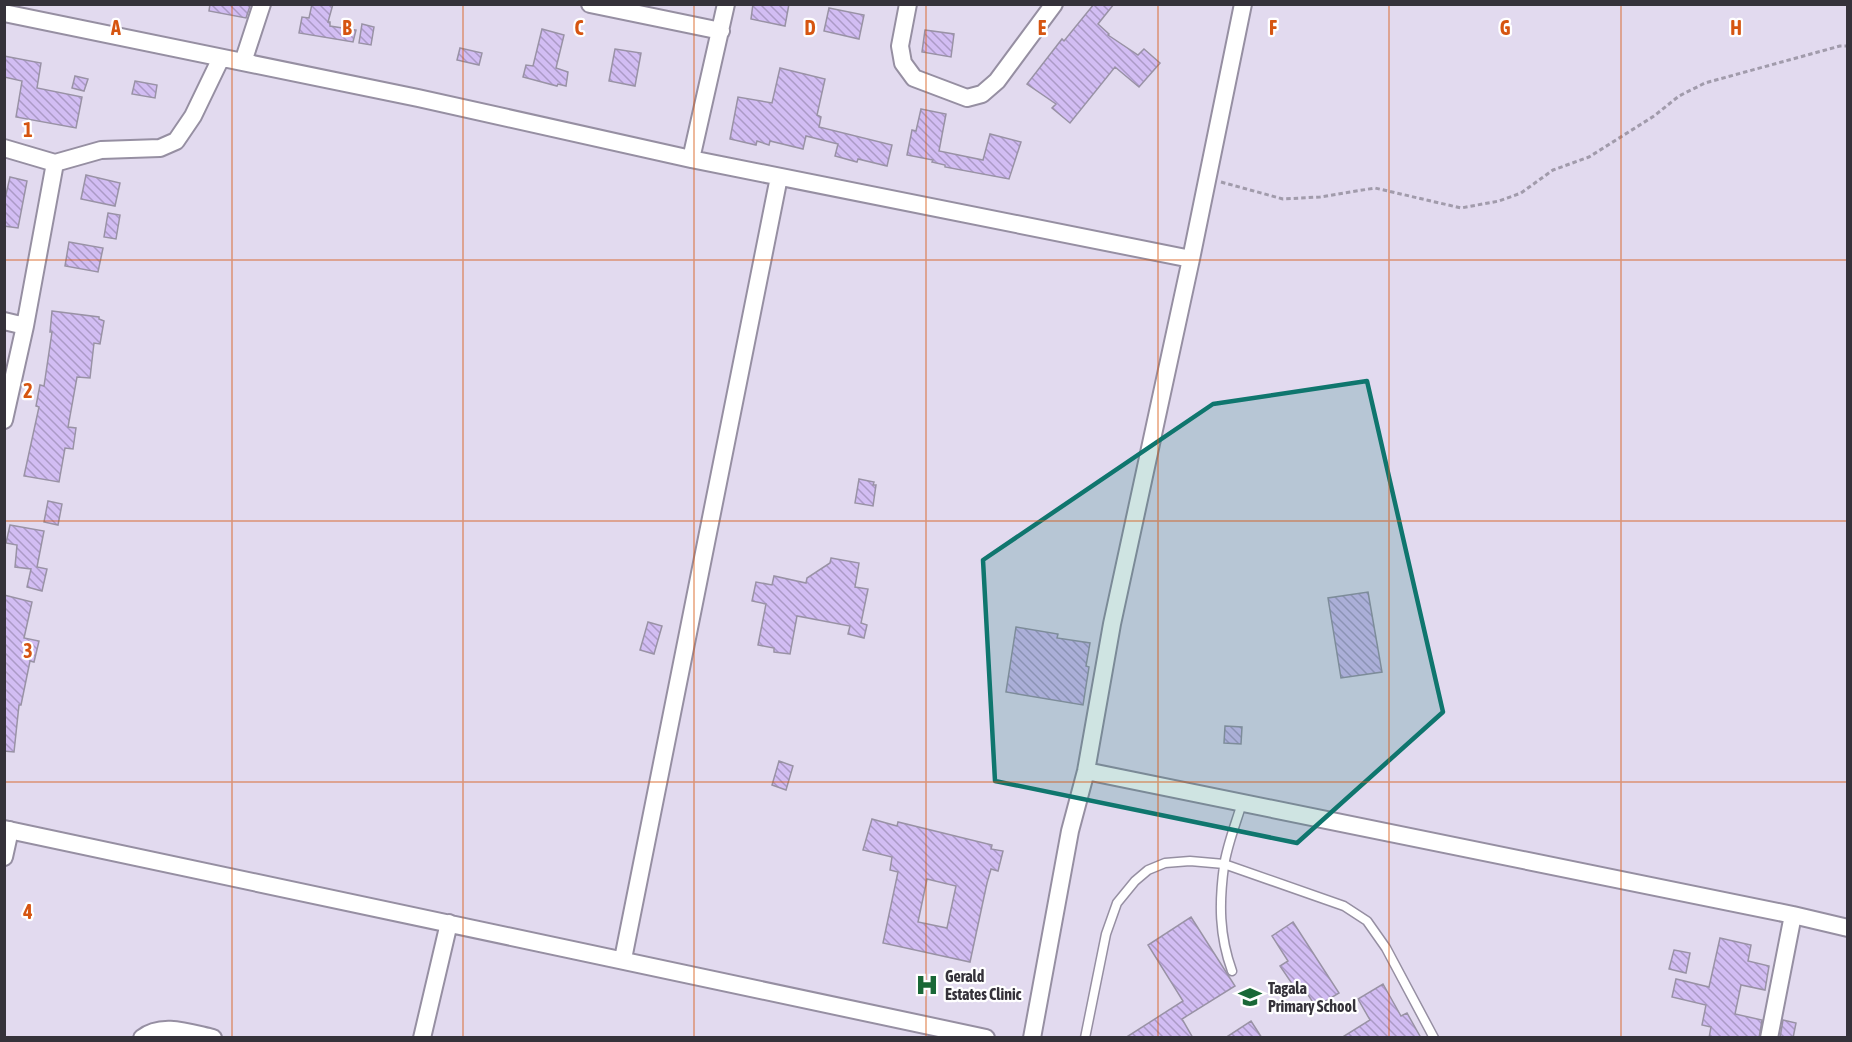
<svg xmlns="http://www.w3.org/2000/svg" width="1852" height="1042" font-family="'Asap Condensed',sans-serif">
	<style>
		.building { fill: url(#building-back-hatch); stroke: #9992a5; stroke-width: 1.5; fill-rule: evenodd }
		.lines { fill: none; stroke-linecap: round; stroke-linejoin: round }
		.service-casing { stroke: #968fa2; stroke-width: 11 }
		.minor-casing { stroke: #968fa2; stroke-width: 20 }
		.path { stroke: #a19bab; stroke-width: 3; stroke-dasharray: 4.5 3; stroke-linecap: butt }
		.service { stroke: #fff; stroke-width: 8 }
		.minor { stroke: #fff; stroke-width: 16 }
		.marked { fill: #0f766e; fill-opacity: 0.2; stroke: #0f766e; stroke-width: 4.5; stroke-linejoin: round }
		.grid { fill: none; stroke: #d65511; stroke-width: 1.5; stroke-opacity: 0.55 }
		.labels { text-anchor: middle; stroke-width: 4.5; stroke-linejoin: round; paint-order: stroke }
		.poi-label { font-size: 16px; font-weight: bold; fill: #35323a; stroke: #fff; text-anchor: start }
		.grid-label { font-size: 20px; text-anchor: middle; font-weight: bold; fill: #d65511; stroke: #fff; stroke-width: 4.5; stroke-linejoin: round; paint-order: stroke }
	</style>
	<defs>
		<pattern id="building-back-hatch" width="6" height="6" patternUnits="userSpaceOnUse" patternTransform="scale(1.5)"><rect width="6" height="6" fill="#d2bdf3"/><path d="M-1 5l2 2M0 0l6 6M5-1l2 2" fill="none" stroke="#ab9ac6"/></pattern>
	</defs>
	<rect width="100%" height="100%" fill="#e2daef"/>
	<path class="building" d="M210,4H243L250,6L246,18L209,11Z
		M312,4H333L328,22H330V26L356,30L353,42L299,33L302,17L309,18Z
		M753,4H789L785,26L751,19Z
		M1094,4H1114L1098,24L1109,34L1108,35L1138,55L1144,49L1160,63L1139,87L1115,67L1070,123L1052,108L1056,104L1027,84L1062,39L1064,41Z
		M829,8L864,15L859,39L824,31Z
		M362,24L374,27L371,45L359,43Z
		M542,29L564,35L556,68L568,72L566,86L558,84L557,86L523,77L526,65L533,66Z
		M925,30L954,34L951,57L922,52Z
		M460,48L482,53L479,65L457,60Z
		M615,49L641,53L635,86L609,81Z
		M4,56L41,63L37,88L82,97L76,128L16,117L22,81L4,77Z
		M780,68L825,79L817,115L821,117L819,127L892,145L887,166L858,159L857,162L835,156L838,144L806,136L803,149L770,141L769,145L757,141L756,145L730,139L738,97L772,103Z
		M75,76L88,79L84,91L72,88Z
		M135,81L157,85L155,98L132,94Z
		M921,109L946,114L939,151L983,160L990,134L1021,142L1009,179L945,167V165L932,162L933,160L907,155L912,130L916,131Z
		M86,175L120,183L115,206L81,199Z
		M10,177L27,181L18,228L4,226V203Z
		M108,213L120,215L116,239L104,237Z
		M69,242L103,248L98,272L65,266Z
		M52,311L99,317V319L104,321L100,344L94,343L90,378L77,377L68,427L76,428L73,449L65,448L59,482L24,476L39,407L36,406L40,385L44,386L52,332H50Z
		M859,479L874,482L873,485H876L873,506L855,503Z
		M48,501L62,504L58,525L44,522Z
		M10,525L44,531L37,567L47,569L42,591L27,587L31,569L15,567L17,545L6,543Z
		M831,558L859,563L855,587L868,589L861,623L867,625L864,638L848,634L850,626L797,616L790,654L774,652V648L758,645L766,604L752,601L756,582L772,585L774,576L806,583L807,578L830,563Z
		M1368,592L1382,672L1341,678L1328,598Z
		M4,595L32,602L24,638L39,641L34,662L30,661L21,705H19L14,752L4,751Z
		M648,622L662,626L654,654L640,650Z
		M1016,627L1058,634L1057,638L1090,643L1086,666L1089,667L1083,705L1006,692Z
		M1225,726L1242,727L1241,744L1224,743Z
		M779,761L793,766L786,790L772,785Z
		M872,819L897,826L898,822L992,845L991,849L1003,851L998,871L991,869L987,883L970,962L883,943L898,872L890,870L892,857L863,850ZM927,879L956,886L947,928L918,922Z
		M1191,917L1235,986L1182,1019L1193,1038H1125L1183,1001L1148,945Z
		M1293,922L1339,993L1316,1007L1303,987L1297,991L1280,966L1288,961L1272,936Z
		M1720,938L1751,945L1748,961L1769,966L1765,990L1741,985L1735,1014L1762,1020L1759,1038H1709L1711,1027L1702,1025L1706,1005L1672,997L1676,979L1709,987Z
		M1674,950L1690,953L1686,973L1669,969Z
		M1383,984L1401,1016L1407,1013L1421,1038H1341L1370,1020L1358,999Z
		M1783,1020L1796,1023L1793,1038H1780Z
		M1251,1021L1262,1038H1225Z"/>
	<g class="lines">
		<g class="service-casing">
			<path id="service" d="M1232,971C1219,935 1219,903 1224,866C1227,845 1236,823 1242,803
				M1085,1038L1106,934L1117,903L1135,881L1148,870L1165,863L1190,861L1224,864L1344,906L1367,921L1386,948L1434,1038"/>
		</g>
		<g class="minor-casing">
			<path id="minor" d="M590,4L721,31
				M908,4L900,46L903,63L914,78L967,98L982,94L997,81L1054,4
				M4,13L418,98L691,159L1191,259
				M243,62L262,4
				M4,148L55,163L101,150L160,148L176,141L193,116L221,58
				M691,159L726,4
				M4,321L25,326
				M4,420L25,326L55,163
				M1086,771L1793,915L1848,928
				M4,829L986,1038
				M4,857L10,830
				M623,959L779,177
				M142,1038C162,1022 190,1033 213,1038
				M422,1038L449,923
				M1032,1038L1070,831L1086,771L1112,624L1191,259L1243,4
				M1769,1038L1793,915"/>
		</g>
		<path class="path" d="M1221,182L1283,199L1320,197L1375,188L1461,208L1499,201L1521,193L1553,170L1589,157L1654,116L1679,96L1705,83L1840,46H1848"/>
		<use href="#service" class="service"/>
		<use href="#minor" class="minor"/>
	</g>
	<path class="marked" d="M1367,381L1443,712L1297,843L995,781L983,560L1213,404Z"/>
	<path class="grid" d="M232,4V1038M463,4V1038M694,4V1038M926,4V1038M1158,4V1038M1389,4V1038M1621,4V1038M4,260H1848M4,521H1848M4,782H1848"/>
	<defs>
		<g id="hospital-bare" transform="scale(1.8)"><path d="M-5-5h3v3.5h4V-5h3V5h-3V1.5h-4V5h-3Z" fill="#196837" stroke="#fff" stroke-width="2.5" paint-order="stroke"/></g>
		<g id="school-bare" transform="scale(1.8)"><path d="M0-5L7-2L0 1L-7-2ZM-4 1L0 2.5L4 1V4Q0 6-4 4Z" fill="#196837" stroke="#fff" stroke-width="2.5" paint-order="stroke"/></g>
	</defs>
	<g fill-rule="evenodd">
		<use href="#hospital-bare" x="927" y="985"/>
		<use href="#school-bare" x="1250" y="997"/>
	</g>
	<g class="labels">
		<g class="poi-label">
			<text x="945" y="982">Gerald<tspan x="945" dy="18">Estates Clinic</tspan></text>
			<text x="1268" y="994">Tagala<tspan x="1268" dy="18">Primary School</tspan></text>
		</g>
	</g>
	<g class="grid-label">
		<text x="116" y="35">A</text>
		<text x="347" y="35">B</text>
		<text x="579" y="35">C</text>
		<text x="810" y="35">D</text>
		<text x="1042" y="35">E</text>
		<text x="1273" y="35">F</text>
		<text x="1505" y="35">G</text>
		<text x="1736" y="35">H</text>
		<text x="28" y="137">1</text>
		<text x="28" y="398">2</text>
		<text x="28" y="658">3</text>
		<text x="28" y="919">4</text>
	</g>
	<rect width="1852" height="1042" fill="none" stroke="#35323a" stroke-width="12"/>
</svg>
